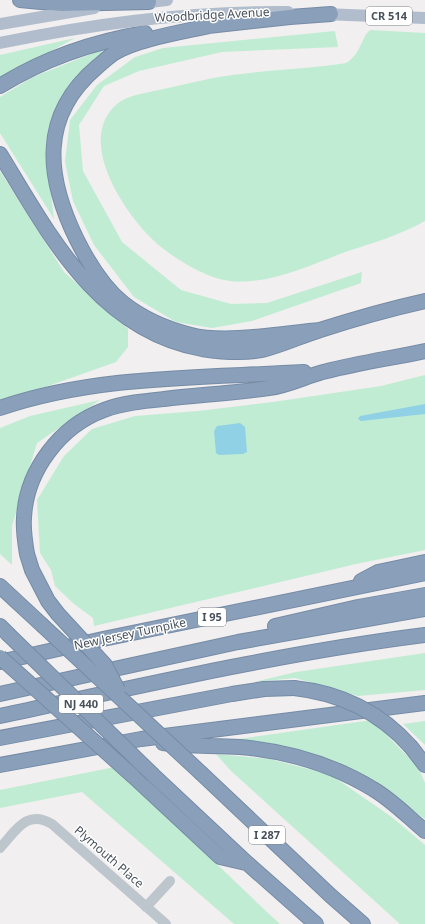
<svg xmlns="http://www.w3.org/2000/svg" width="425" height="924" font-family="'Noto Sans',sans-serif">
	<style>
		.green { fill: #c0ecd3 }
		.water { fill: #91d1e6 }
		.lines { fill: none; stroke-linecap: round; stroke-linejoin: round }
		.highway-casing { stroke: #758ba6; stroke-width: 16 }
		.minor { stroke: #bec6cd; stroke-width: 10 }
		.major { stroke: #b1bdcc; stroke-width: 12 }
		.highway { stroke: #8aa0ba; stroke-width: 14 }
		.highway-bridge-casing { stroke: #758ba6; stroke-width: 16; stroke-linecap: butt }
		.highway-bridge { stroke: #8aa0ba; stroke-width: 14 }
		.labels { text-anchor: middle; stroke-width: 3; stroke-linejoin: round; paint-order: stroke }
		.shield { fill: #fff; stroke: #7f858c; stroke-width: 1 }
		.shield-label { font-size: 11px; font-weight: bold; fill: #48515b }
		.street-label { font-size: 12px; fill: #48515b; stroke: #fff }
	</style>
	<rect width="100%" height="100%" fill="#f1efef"/>
	<path class="green" d="M371,30L425,33V221C400,235 373,243 345,252C308,266 270,285 230,281C204,278 170,256 152,239C122,210 76,139 117,104C127,95 146,93 159,90C177,86 195,82 213,78C257,70 302,70 346,63C362,54 362,33 371,30Z
		M335,31L338,47L222,52L139,71L104,86L79,125L83,171L122,242L181,290L231,304L267,303L362,272L361,283L252,321L212,328L176,322L134,297L94,245L73,201L65,162L70,120L97,85L135,57L163,48Z
		M75,38L0,79V55Z
		M106,48L58,101L45,148L54,219L0,133V97L33,77Z
		M0,171L64,272L128,329V347L116,362L0,403Z
		M425,375V550L356,564L94,626L93,618L74,604L55,586L51,570L40,553L37,500L64,456L92,429L135,416L198,411L273,402L381,386Z
		M100,400L37,443L12,526V565L0,554V428L30,416Z
		M425,653V690L358,696L295,678L254,682L296,672Z
		M372,720L418,767L425,783V819L374,784L318,755L239,739Z
		M425,721V745L403,724Z
		M216,754L270,759L331,775L393,818L425,845V924H400L230,770Z
		M115,767L268,913L280,924H234L82,792L0,808V790Z"/>
	<path class="water" d="M425,404V414L361,421L358,419L360,416Z
		M240,423L245,427L247,452L243,454L219,455L216,453L214,431L217,426Z"/>
	<g class="lines">
		<g class="highway-casing">
			<path id="highway" d="M20,0L62,4L149,2
				M209,26C182,32 139,39 116,52C109,56 103,62 97,67C39,116 46,177 77,240C88,262 103,287 123,303C142,318 167,329 191,335C225,344 285,333 320,330
				M199,27L290,17L331,14
				M0,86C45,58 92,42 145,33
				M0,154C50,236 98,330 202,349C222,352 243,354 262,350C282,345 301,336 320,330C354,319 389,309 425,301
				M0,408C97,375 202,378 304,372
				M27,554C25,542 23,530 24,518C26,471 60,426 104,410C123,403 144,401 164,399C199,395 234,393 269,388C289,386 308,375 327,371C359,363 392,358 425,351
				M361,581L378,572L425,562
				M0,586L42,625
				M0,626L8,634
				M275,626L358,607L425,595
				M0,662L103,639L425,573
				M0,694L238,642L425,609
				M0,716C141,686 282,653 425,635
				M0,738L232,694L264,689L294,688
				M163,743C189,747 214,745 240,747C287,751 332,764 373,789C392,800 408,817 425,831
				M411,747L425,765
				M0,765L141,739L425,703
				M202,774L331,896L363,924
				M153,775L247,863L316,924
				M133,776L220,857L246,863"/>
		</g>
		<path class="minor" d="M0,848C16,831 26,809 52,824L166,924
			M146,907L170,881"/>
		<path class="major" d="M140,3L167,0
			M323,14L425,18
			M0,24L94,8
			M0,43C95,23 191,11 288,12"/>
		<use href="#highway" class="highway"/>
		<g class="highway-bridge-casing">
			<path id="highway-bridge" d="M27,554L32,570L48,601L58,614L105,665L118,690
				M42,625L202,774
				M8,634L153,775
				M0,657L133,776
				M294,688C341,693 380,712 411,747"/>
		</g>
		<use href="#highway-bridge" class="highway-bridge"/>
	</g>
	<g class="labels">
		<g class="shield">
			<rect x="366" y="7" width="46" height="18" rx="3"/>
			<rect x="198" y="608" width="28" height="18" rx="3"/>
			<rect x="59" y="695" width="44" height="18" rx="3"/>
			<rect x="249" y="826" width="36" height="18" rx="3"/>
		</g>
		<g class="shield-label">
			<text x="389" y="20">CR 514</text>
			<text x="212" y="621">I 95</text>
			<text x="81" y="708">NJ 440</text>
			<text x="267" y="839">I 287</text>
		</g>
		<g class="street-label">
			<text transform="translate(212 15) rotate(-3)" y="4">Woodbridge Avenue</text>
			<text transform="translate(130 634) rotate(-12)" y="4">New Jersey Turnpike</text>
			<text transform="translate(109 857) rotate(41)" y="4">Plymouth Place</text>
		</g>
	</g>
</svg>
